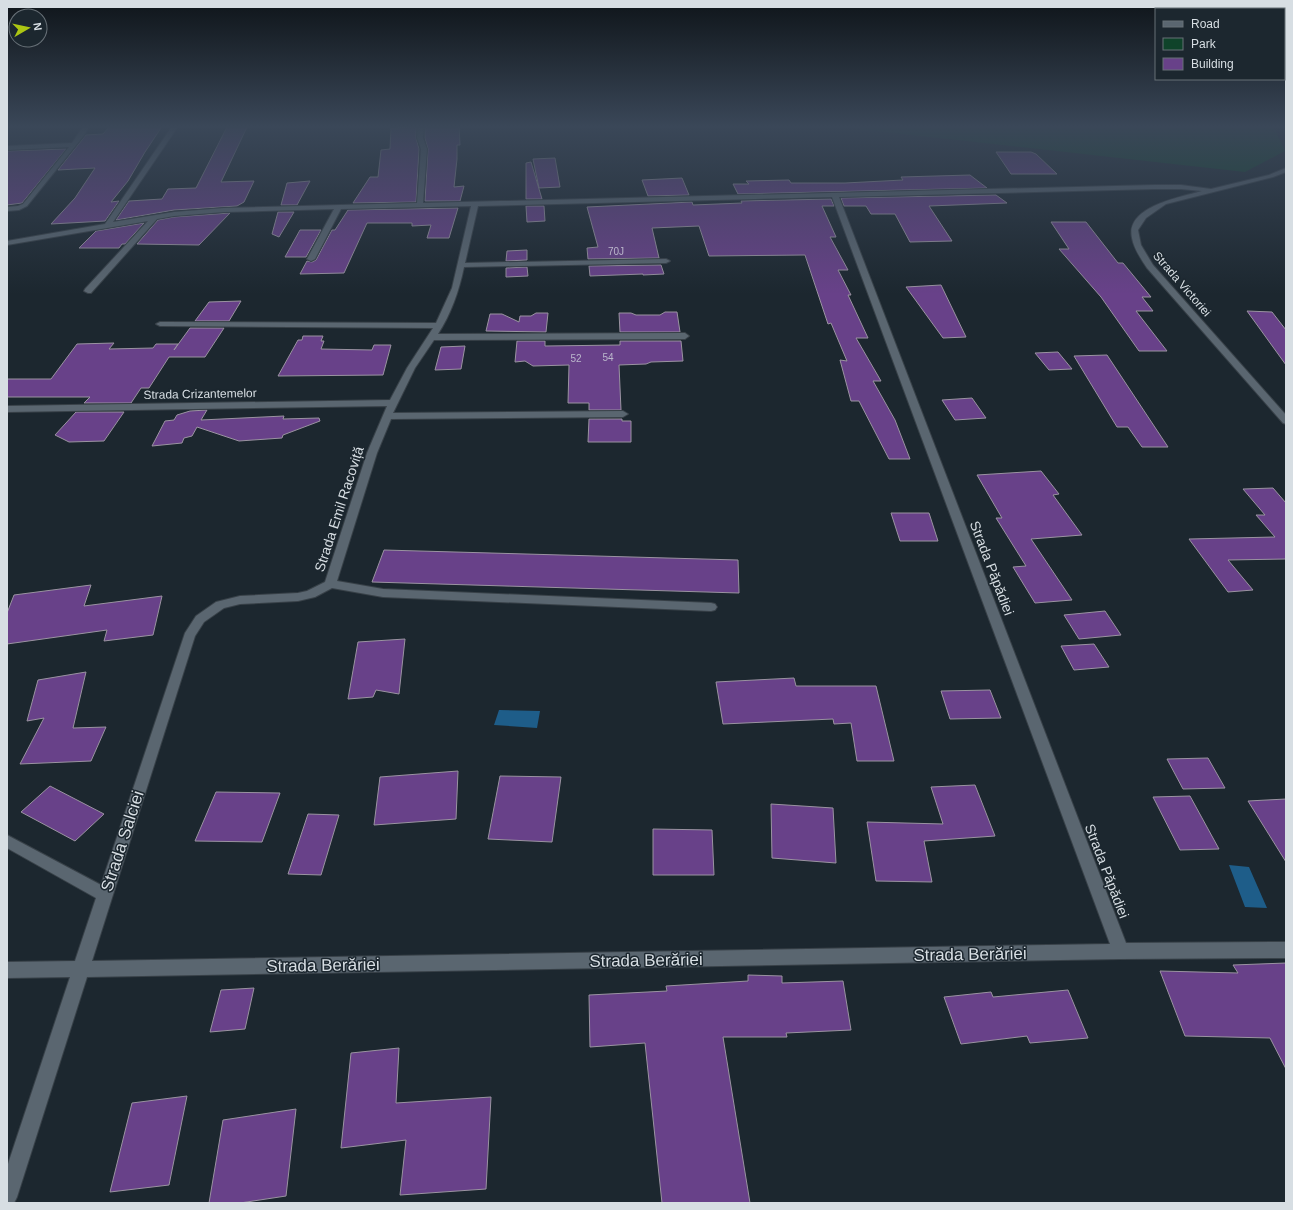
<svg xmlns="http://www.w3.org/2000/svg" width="1293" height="1210" font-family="Arial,sans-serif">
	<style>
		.green { fill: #0f432a }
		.water { fill: #1e5d89 }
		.building { fill: #684189; stroke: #9a93a1 }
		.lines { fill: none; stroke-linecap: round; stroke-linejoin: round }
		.minor-casing { stroke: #384148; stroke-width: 2 }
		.minor { fill: #5a6670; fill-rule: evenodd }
		.labels { text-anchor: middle; stroke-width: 3; stroke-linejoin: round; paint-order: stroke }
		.far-number-label { font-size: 10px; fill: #bbb7cc }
		.far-street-label { font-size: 12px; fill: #d7dee3; stroke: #1c272f }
		.street-label { font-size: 14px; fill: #d7dee3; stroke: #1c272f }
		.near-street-label { font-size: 17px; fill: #d7dee3; stroke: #1c272f }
	</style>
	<rect width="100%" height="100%" fill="#1c272f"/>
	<path class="green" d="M821,125H1273L1285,151L1245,172Z"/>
	<path class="water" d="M499,710L540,711L537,728L494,725Z
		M1229,865L1249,867L1267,908L1245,907Z"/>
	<path class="building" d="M111,125H163L145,152L128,181L111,202L119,201L105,221L51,224L75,198L95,168L58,170L86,135L103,134Z
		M228,125H248L221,182L254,181L244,202L237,206L174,210L116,220L129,201L162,199L168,189L196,188Z
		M436,125H459L460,145H457V159L454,187L464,186L460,201H425L428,149L425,138V127L436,126Z
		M416,127V138L419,149L416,202L353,203L370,177H378L381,150L390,149L391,128Z
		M66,149L22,203L7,205V151Z
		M996,152H1031L1036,154L1057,174H1011Z
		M555,158L560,187L539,188L533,159Z
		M531,162L542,199H526V163Z
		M970,175L987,188L738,194L733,184H749L746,181L789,180L791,183H845L903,180L901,177Z
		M682,178L689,195L648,196L642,180Z
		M310,181L297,205H281L287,183Z
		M996,195L1007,203L929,206L952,241L910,242L895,214H871L866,206H844L841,198Z
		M831,199L834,206H822L836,237H830L848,270H838L851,295H848L868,338H856L881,381H873L895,420L910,459H889L859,401H851L840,360L847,361L831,323L828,324L805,255L709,256L699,226L652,228L659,258L588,259L587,248L598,247L587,207L692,202L693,205L742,203L741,201Z
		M526,206H544L545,221L527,222Z
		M458,208L449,238H427L431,225L412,226V223H367L344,273L300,274L307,261L312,262L316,260L332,230H335L348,210Z
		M278,212H294L279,237L272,234Z
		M230,213L199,245L137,244L158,220L174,217Z
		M1051,222H1086L1118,263H1123L1151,297H1142L1153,311H1136L1167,351H1139L1101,297L1059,249H1069Z
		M144,223L125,244H122L119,248H79L96,231Z
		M300,230H321L306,257H285Z
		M527,250V260L506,261L507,251Z
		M661,265L664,274L643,275V274L590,276L589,266Z
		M527,267L528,276L506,277V268Z
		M941,285L966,337L943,338L906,287Z
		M241,301L229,321H195L209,302Z
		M1247,311L1272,312L1286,330V365Z
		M665,312H677L680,332H620L619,313H631L636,315H660Z
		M536,313H548L546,332L486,331L490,314H502L519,322L520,316H531Z
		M190,328H224L205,357H169L149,388H141L131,403H84L90,397H7V379H51L77,344L114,343L109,349L153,348L156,344H178L174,350Z
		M303,336H323L321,341H324L321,349L372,350L374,345H391L383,375L278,376L298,340H302Z
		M517,341H545V346L620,345V341H681L683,361L651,362L646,364L619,365L621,410H589V403H568L569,365L533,366L525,361L515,362Z
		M465,346L461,369L435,370L441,347Z
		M1058,352L1072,369L1049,370L1035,353Z
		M1107,355L1168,447H1142L1128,427H1117L1074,356Z
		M972,398L986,418L955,420L942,400Z
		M207,410L201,420L284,416L283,419L319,418L320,421L283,435L282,438L239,441L197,427L192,436L184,438L182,443L152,446L165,421L174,420L177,415L190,411Z
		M76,412H124L104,441L69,442L55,435Z
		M589,419H622V421H631V442H588Z
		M1041,471L1059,494L1053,495L1082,535L1031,539L1072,600L1035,603L1013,567L1026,566L996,518H1002L977,475Z
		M1273,488L1286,503V559L1228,560L1253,590L1228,592L1189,539L1275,537L1256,515H1265L1243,489Z
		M891,513H929L938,541H900Z
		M384,550L738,560L739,593L372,582Z
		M91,585L84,606L162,596L153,635L104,641L107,630L7,644V613L14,595Z
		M1105,611L1121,635L1079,639L1064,615Z
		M405,639L399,694L376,690L373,697L348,699L358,642Z
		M1094,644L1109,667L1074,670L1061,646Z
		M86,672L73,728L106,727L91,761L20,764L44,718L27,721L38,680Z
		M794,678L796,686H876L894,761H857L851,723L834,724L833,719L723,724L716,682Z
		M990,690L1001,718L950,719L941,691Z
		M1208,758L1225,788L1183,789L1167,759Z
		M458,771L456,819L374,825L380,777Z
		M500,776L561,777L552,842L488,839Z
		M975,785L995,836L924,841L932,882L876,881L867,822L943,824L931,787Z
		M50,786L104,814L75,841L21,812Z
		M216,792L280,793L262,842L195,841Z
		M1190,796L1219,849L1180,850L1153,797Z
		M1286,799V862L1248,801Z
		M771,804L833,808L836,863L772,858Z
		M308,814L339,815L321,875L288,874Z
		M653,829L712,830L714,875H653Z
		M1286,963V1069L1270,1038L1185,1036L1160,971L1238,973L1233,965Z
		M748,975L782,976V983L843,981L851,1030L786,1033L787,1037H723L750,1203H662L645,1043L590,1047L589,995L667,991L666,986L748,981Z
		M254,988L245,1029L210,1032L221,990Z
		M1068,990L1088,1038L1030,1043L1027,1036L961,1044L944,997L991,992L993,997Z
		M399,1048L396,1103L491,1097L486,1189L400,1195L406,1140L341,1148L351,1053Z
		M187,1096L169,1185L110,1192L132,1103Z
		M296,1109L286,1196L240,1203H209L223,1120Z"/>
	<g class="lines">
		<g class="minor-casing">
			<path id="minor" d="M72,125H85L88,128L85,134L27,206L19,210L7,211V207L18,206L23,204L69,147L7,150V146L72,143L82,128Z
				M173,125H179L113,222L174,212L224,208L417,203L421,149L417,138L418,125H424L423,138L427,149L423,203L1154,185H1181L1211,189L1269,175L1286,168V172L1273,177L1166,204L1146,218L1138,230L1141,245L1153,265L1286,415V424L1283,423L1147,268C1141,259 1134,249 1132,238C1125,206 1182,197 1202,191L1181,189H1154L839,197L1126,943L1286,942V958L1121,959L87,977L17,1197L14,1203H7V1167L70,977L7,978V962L75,961L96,898L7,848V835L101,885L185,633L196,616L216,602L240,596L298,593L307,591L325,582L367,453L387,406L7,412V406L390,400L407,368L433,328L160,326L156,324L160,322L436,323L452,288L471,206L341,209L315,259L311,261L307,259L334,209L224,212L174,216L157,219L91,293H88L84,291L85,289L148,221L7,245V241L105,224ZM832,197L1110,944L92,961L195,636L204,622L224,608L240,604L298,601L315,597L332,588L383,597L711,611L715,610L717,607L715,604L711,603L383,589L337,581L377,453L391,419L623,417L628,414L623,411L393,413L415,368L434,340L685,339L689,336L685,333L438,334C451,314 459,291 464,267L666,263L670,261L666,259L465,263L478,206Z"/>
		</g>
		<use href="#minor" class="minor"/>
	</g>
	<linearGradient id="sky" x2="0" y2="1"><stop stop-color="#0f151a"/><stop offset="0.43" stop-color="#3a4758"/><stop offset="1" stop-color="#3a4758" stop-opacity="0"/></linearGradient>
	<rect width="1293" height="294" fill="url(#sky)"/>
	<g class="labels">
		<g class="far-number-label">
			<text x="616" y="255">70J</text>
			<text x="608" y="361">54</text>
			<text x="576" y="362">52</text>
		</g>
		<g class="far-street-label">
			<text transform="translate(1182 284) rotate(49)" y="4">Strada Victoriei</text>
			<text transform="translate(200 394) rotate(-1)" y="4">Strada Crizantemelor</text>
		</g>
		<g class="street-label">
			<text transform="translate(339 509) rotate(-72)" y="5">Strada Emil Racoviță</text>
			<text transform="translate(992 568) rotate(69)" y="5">Strada Păpădiei</text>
			<text transform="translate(1107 871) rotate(69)" y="5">Strada Păpădiei</text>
		</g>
		<g class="near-street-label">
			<text transform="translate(122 841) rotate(-72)" y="6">Strada Salciei</text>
			<text transform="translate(970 954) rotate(-1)" y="6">Strada Berăriei</text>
			<text transform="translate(646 960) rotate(-1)" y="6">Strada Berăriei</text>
			<text transform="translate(323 965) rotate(-1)" y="6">Strada Berăriei</text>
		</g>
	</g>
	<rect width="1293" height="1210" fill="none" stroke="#d7dee3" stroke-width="16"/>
	<rect x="1155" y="8" width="130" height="72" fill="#1c272f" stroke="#677077"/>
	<rect x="1163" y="21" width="20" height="6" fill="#5a6670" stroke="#677077"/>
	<text x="1191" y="28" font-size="12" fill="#d7dee3">Road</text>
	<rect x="1163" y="38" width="20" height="12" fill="#0f432a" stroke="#677077"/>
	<text x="1191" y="48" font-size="12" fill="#d7dee3">Park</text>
	<rect x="1163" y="58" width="20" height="12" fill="#684189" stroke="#677077"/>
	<text x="1191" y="68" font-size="12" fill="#d7dee3">Building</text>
	<g transform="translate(28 28) rotate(81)"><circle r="19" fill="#1c272f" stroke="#677077"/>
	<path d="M0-3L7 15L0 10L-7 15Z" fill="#acc613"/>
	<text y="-6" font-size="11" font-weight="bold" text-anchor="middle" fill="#d7dee3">N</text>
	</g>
</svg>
